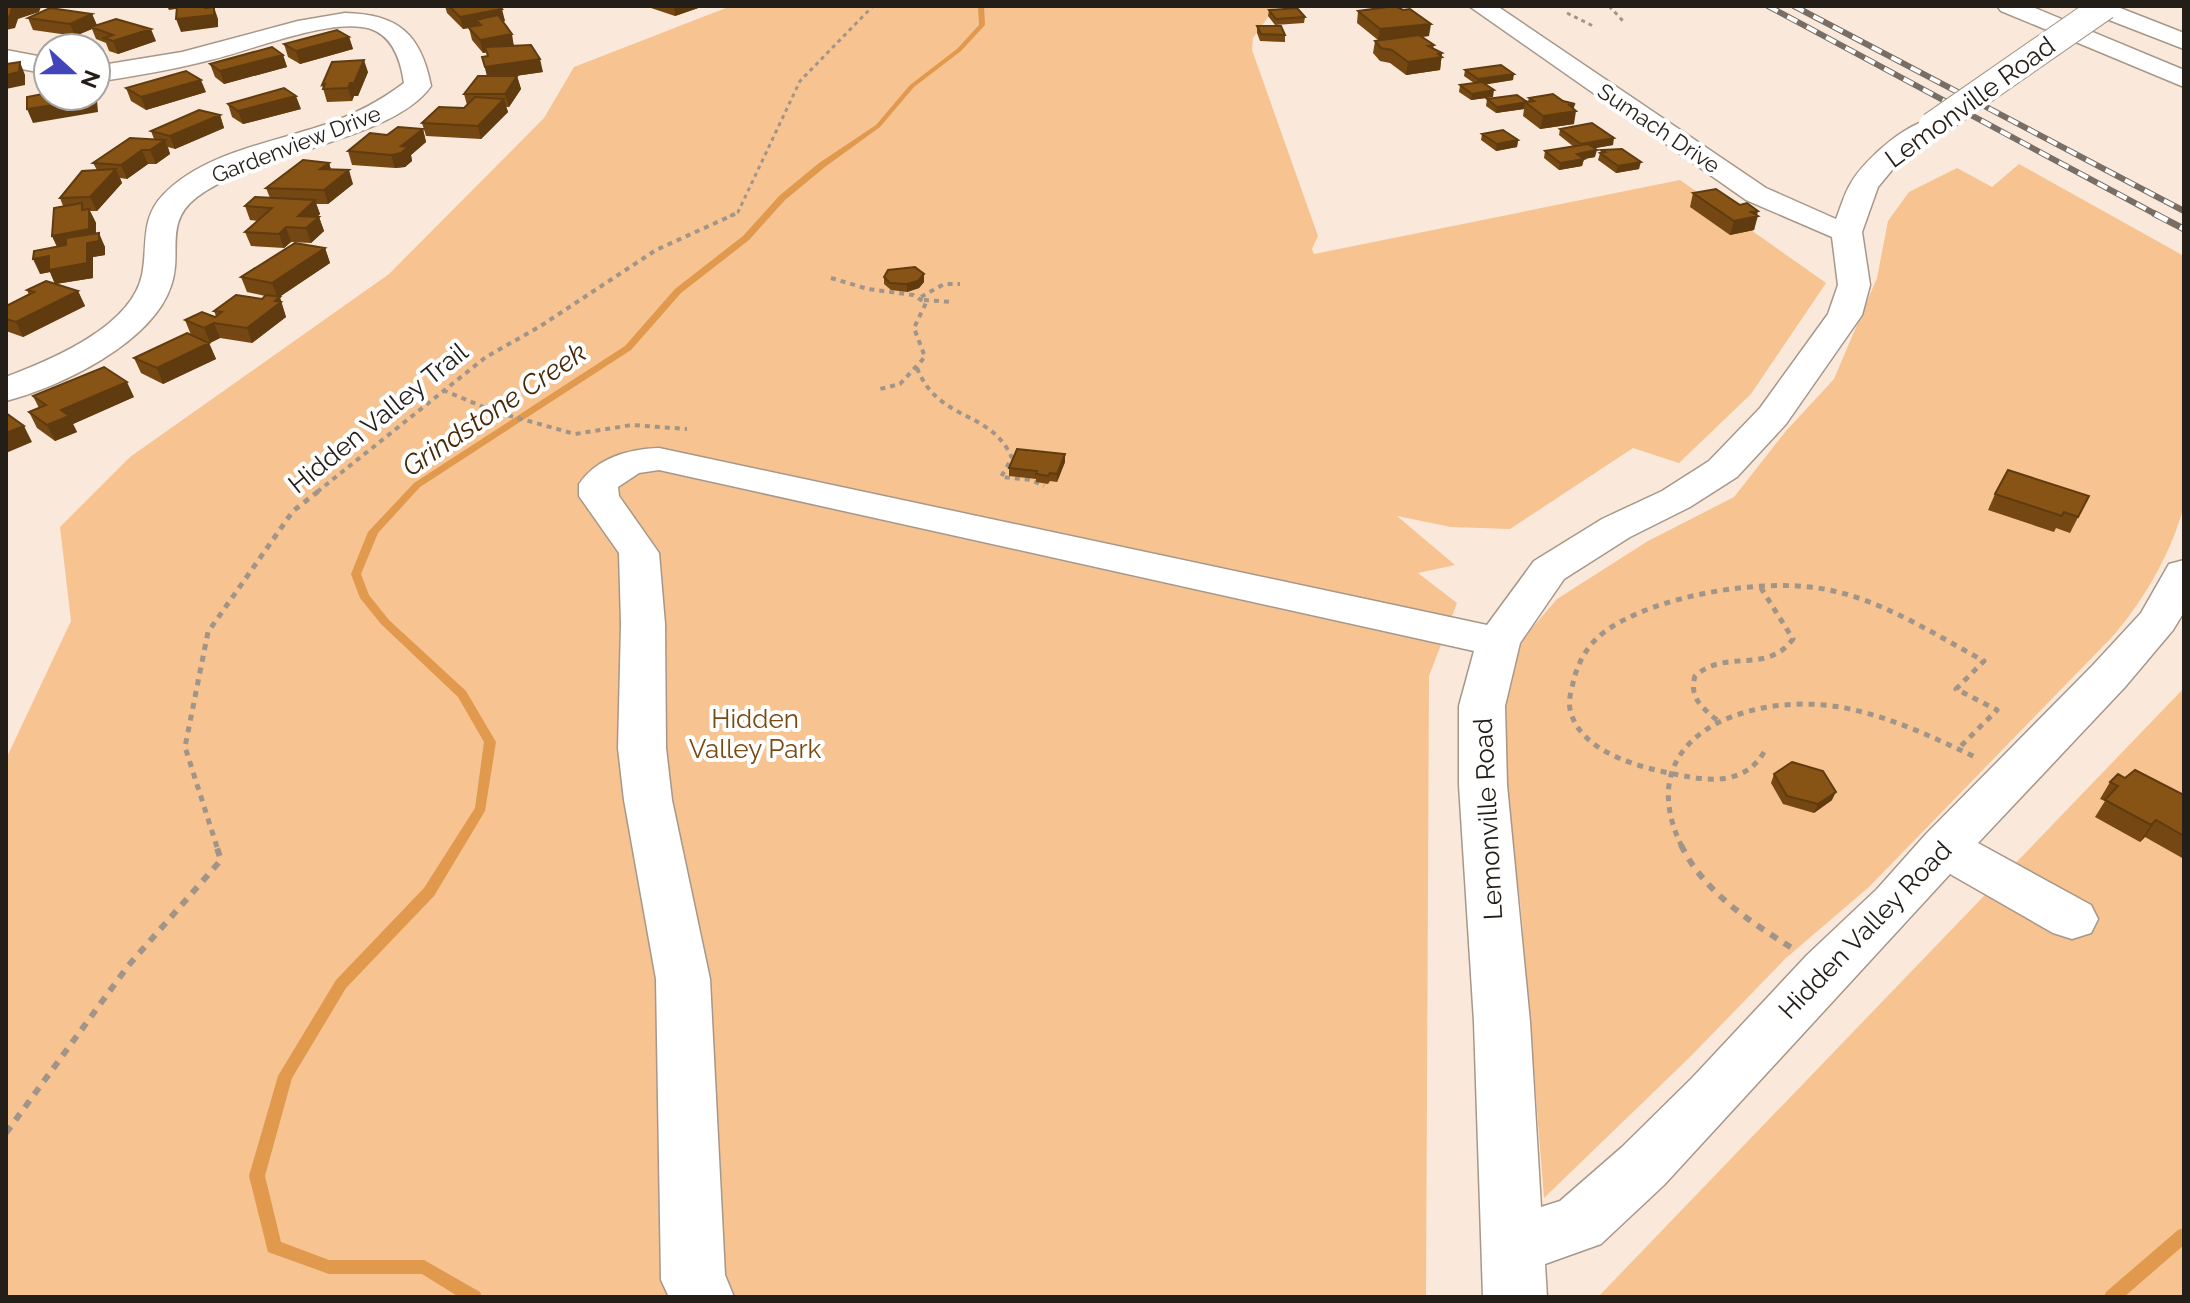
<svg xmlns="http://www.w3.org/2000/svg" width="2190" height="1303" font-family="Raleway,sans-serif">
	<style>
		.green { fill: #f6c391 }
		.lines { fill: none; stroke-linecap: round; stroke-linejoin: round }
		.stream { fill: #e0994d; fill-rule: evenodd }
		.minor-casing { stroke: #a79789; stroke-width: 3 }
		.highway-casing { stroke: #a79789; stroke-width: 3 }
		.path-far3 { stroke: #a1958a; stroke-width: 3; stroke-dasharray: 4 4; stroke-linecap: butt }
		.path-far2 { stroke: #a1958a; stroke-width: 4; stroke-dasharray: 5 5; stroke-linecap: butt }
		.path-far1 { stroke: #a1958a; stroke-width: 5; stroke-dasharray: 6 6; stroke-linecap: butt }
		.path { stroke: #a1958a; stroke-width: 6; stroke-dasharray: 8 8; stroke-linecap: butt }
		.minor { fill: #fff; fill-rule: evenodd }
		.highway { fill: #fff; fill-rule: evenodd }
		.rail-far1-casing { stroke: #796e65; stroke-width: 6 }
		.rail-casing { stroke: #796e65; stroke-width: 7 }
		.rail-far1 { stroke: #fff; stroke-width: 4; stroke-dasharray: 11; stroke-linecap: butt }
		.rail { stroke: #fff; stroke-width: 5; stroke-dasharray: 14; stroke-linecap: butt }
		.minor-bridge-casing { stroke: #a79789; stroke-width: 29; stroke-linecap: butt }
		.minor-bridge { stroke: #fff; stroke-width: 27 }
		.wall { fill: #754813 }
		.shaded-wall { fill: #5f3b0f }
		.building { fill: #885416; stroke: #5f3b0f; stroke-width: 2 }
		.labels { text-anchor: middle; stroke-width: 8; stroke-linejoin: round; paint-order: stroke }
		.far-street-label { font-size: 22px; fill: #241e19; stroke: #fff }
		.street-label { font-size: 26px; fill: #241e19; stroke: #fff }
		.park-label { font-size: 26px; fill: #784910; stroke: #fff }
		.water-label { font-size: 28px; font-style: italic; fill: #462a08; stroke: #fff }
	</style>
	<rect width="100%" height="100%" fill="#fae9da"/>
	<path class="green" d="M731,6H1276L1253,38L1252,50L1318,236L1312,249L1314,254L1680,180L1826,283L1751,394L1679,463L1633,448L1510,529L1451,527L1397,516L1455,565L1418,573L1457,603L1429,676L1426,1297H6V759L71,621L60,527L130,457L389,274L544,118L574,67Z
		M2019,164L2184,256V506C2171,553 2145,599 2113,636L1869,887L1786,958L1691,1056L1544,1198L1521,909L1504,783L1505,700L1512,651L1557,599L1648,541L1734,497L1786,431L1834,379L1877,278L1888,221L1909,192L1957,168L1992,187Z
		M2184,688V1297H1598Z"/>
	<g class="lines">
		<path class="stream" d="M978,6H984L985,25L961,51L914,87L880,127L825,167L785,200L749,240L681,293L631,350L420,487L378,533L361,574L369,595L389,620L466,691L496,742L485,811L434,896L346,988L292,1078L265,1176L281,1242L329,1260H424L480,1292L482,1297H459L422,1274H329L268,1252L249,1176L278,1076L336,980L424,888L475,808L484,742L458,697L381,624L360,598L351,574L368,532L414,483L625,346L675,289L743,236L779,196L819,163L876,125L910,85L957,49L979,25Z
			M2184,1228V1245L2124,1297H2104L2106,1292L2178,1230Z"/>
		<g class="minor-casing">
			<path id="minor" d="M1469,6H1497L1766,188L1836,219C1841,207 1844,194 1851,183C1864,160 1915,113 1942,120L1946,126L1897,164L1878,187L1862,232L1870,285L1862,315L1786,424L1737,477L1690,507L1630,537L1564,579L1520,643L1505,706L1507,785L1530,1022L1541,1207L1560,1201L1622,1147L1692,1078L1807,955L1877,889L1926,834L2093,665L2141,613L2169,564L2184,560V612L2173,630L2125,687L1978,843L2091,905L2098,919L2091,933L2072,939L2053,933L1950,874L1664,1185L1601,1244L1545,1264L1547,1297H1483L1474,1022L1459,785V706L1474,651L659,470L639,473L618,487L619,496L659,553L665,624L666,748L672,800L710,979L725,1275L734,1297H669L661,1280L656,979L624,800L618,748L621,624L619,553L579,496V484C597,458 628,449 659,448L1487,625L1534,561L1602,519L1662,491L1709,461L1760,408L1828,314L1838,285L1832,237L1746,200Z
				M345,13C398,14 421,34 431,86C394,140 256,152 197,197C163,223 183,252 171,286C152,343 60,387 6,401V377C51,360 131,327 142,275C148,245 140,219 163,195C203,153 271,143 324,125C353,115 379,102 404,83C401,62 394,37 371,29C333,16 250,51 210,60C173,70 134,76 96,82V66L182,52L298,21Z
				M6,50L48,58V74L6,66Z"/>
		</g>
		<g class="highway-casing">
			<path id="highway" d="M1997,6H2030L2184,70V87L2001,11Z
				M2082,6H2115L2184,33V49L2086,11Z"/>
		</g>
		<path class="path-far3" d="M1609,6L1623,21
			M1567,13L1595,27
			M730,216L738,212L800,81L873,6"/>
		<path class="path-far2" d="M831,278L868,289L913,295L926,303L914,328L925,357L900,384L880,389
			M921,297L944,284H960
			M924,300L951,302
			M917,368C939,423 991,409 1012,458L1001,477L1031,480L1044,486
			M443,390L493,411L575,434L632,425L687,429
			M317,492L486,357L539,327L656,250L735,214"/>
		<path class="path-far1" d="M1717,720C1701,707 1689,697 1695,676C1726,648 1767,675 1793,639L1761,588
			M1764,752C1748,780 1719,782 1690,777C1650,770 1580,756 1570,709C1568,699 1572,688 1574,679C1579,659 1590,642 1607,630C1658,595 1758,579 1818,588C1878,597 1932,633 1984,661L1956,689L1997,710L1958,749
			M217,847L185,747L208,632L293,511L320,490
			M1682,847C1627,735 1750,692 1840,707C1889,716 1933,737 1977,758"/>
		<path class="path" d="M1681,845C1704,892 1749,921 1792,948
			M6,1133L128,966L221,860L216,845"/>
		<use href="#minor" class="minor"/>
		<use href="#highway" class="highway"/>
		<g class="rail-far1-casing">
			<path id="rail-far1" d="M1768,6L2159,216
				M1794,6L2184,211"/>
		</g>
		<g class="rail-casing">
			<path id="rail" d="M2155,214L2184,229"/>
		</g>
		<use href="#rail-far1" class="rail-far1"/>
		<use href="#rail" class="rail"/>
		<g class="minor-bridge-casing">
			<path id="minor-bridge" d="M1932,126L2105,6"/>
		</g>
		<use href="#minor-bridge" class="minor-bridge"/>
	</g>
	<path class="wall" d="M445,6H499L505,21L502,22L514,45L543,72L515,76H517L521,89L509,107H506L508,112L481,139L426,136L422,123L464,108L467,105L464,94L487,76L482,57L488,56L487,52L483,53L472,40L469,28L463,29L447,13Z
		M645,6H704L675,16Z
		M1269,10L1305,17L1304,23L1275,25L1268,16Z
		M1358,11L1429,36L1422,37L1434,45L1433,49L1442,53L1440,70L1406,75L1390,63L1380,61L1373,53L1375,41L1378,40L1357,23Z
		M92,14L97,25L156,41L118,54L109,51L106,43L96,39L92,29L75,36L33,30L28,18Z
		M1257,26L1285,35V42L1260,41L1257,33Z
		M349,37L353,49L300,64L288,57L284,44Z
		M283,55L287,67L224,84L215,77L210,64Z
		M1465,70L1513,80L1485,84L1493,97L1471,100L1459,92L1460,85L1474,83L1464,76Z
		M368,72L358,96H354L352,101L327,102L322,85Z
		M126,88L206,92L146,110L131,101Z
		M1529,98L1574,109V124L1540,129L1523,116L1524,109L1496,113L1486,106L1487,99L1528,102Z
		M228,104L301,109L243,124L232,117Z
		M220,115L224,128L175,149L168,147L170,154L156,164H148L127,179L120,178L122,183L97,211H90L96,223V233L105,247V255L93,257V278L56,284L78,291L85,306L23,337L6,331V306L29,295L27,290L55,284L50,272L40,274L57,247L52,236L63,206L60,198L97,170L93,163L154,139L151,131Z
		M423,129L426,142L411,155L412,161L405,167L395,168L352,165L348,151L387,135Z
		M1560,129L1613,145L1594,148L1595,157L1584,159L1582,166L1559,170L1544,158L1545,151L1574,147L1559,135Z
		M1482,134L1518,140L1517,147L1496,151L1481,140Z
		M1601,150L1639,169L1616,173L1598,160Z
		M329,163L331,170L353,184L328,204H316L320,214L317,217H319L324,231L311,243L291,242L284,248L251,246L245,232L258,221L250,220L245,206L270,198L266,188Z
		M1693,193L1740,205L1758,216L1754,230L1730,235L1690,207Z
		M325,248L330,263L279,297L286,317L252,343L220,338L210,343L201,339L209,343L216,359L163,384L141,373L134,358L191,335L185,320L216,316L214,311L262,299L265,296L247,292L241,277Z
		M884,277L924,282L919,288L907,292L891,290L884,284Z
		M33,396L134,397L73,424L77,432L55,441L37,428L29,412L39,408Z
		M1065,462L1057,482L1050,481L1048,484L1036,482V479L1009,476V468Z
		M1995,494L2089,496L2070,533L2056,528L2054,532L1988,510Z
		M1774,774L1832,800L1814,813L1783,804L1771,783Z
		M2125,778L2184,795V859L2145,837L2140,842L2095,817L2105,801L2100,799L2110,782Z"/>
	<path class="shaded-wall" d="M15,6H40L41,7L39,12L18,19L15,28L6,30V17L12,7Z
		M167,6H196L169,10Z
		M205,6L208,15L214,7L218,19V27L181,32L176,19Z
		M674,6H704L675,16Z
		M502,9L505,21L481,26L476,20L478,26L463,29L460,17Z
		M92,14L97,26L91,27L92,29L75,36L70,24Z
		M1431,24L1429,36L1378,41L1380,29Z
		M151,29L156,41L118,54L113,41Z
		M512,34L514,47L483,53L480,40Z
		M349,37L353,49L300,64L296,51Z
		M1442,53L1440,70L1406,75L1408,62Z
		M283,55L287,67L224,84L220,71Z
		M540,59L543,72L488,80L485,67Z
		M364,60L368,72L358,96H354L352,101L348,88Z
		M20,62L25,75V85L6,89V75Z
		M1514,74L1513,80L1477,86L1478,79Z
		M517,76L521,89L509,107L505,94Z
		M201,80L206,92L146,110L141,97Z
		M1494,90L1493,97L1471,100L1472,94Z
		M93,96H96L97,100L98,112L33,123L27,109Z
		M296,96L301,109L243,124L238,111Z
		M504,99L508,112L481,139L478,126Z
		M1525,102L1524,109L1496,113L1497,107Z
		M1575,104L1573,111H1576L1574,124L1540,129L1543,116L1569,105Z
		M220,115L224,128L175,149L170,136Z
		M423,129L426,142L411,155L412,161L405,167L395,168L391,155Z
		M1614,138L1613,145L1580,151L1581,144Z
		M165,140L170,154L156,164L150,150Z
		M1518,140L1517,147L1496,151L1497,144Z
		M142,150L148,164L127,179L121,165Z
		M1597,150L1595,157L1584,159L1582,166L1559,170L1560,163L1577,154Z
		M1641,162L1639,169L1616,173L1618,166Z
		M329,163L333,176L320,169Z
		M116,169L122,183L97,211L90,197Z
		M349,170L353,184L328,204L324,190Z
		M315,200L320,214L305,228L298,216Z
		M89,209L96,223L95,241L99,233L105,247V255L93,257V278L55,284L50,272L40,274L33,259L59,250L52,236Z
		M1758,211L1754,230L1730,235L1734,221L1751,212Z
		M319,217L324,231L311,243L306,228Z
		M286,227L291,242L284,248L279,234Z
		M325,248L330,263L278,298L272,283Z
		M924,274V282L919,288L907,292V284Z
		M78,291L85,306L23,337L16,322Z
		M280,297L286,317L252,343L247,328Z
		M214,323L220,338L210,343L204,328Z
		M209,343L216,359L163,384L157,368Z
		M127,382L134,397L73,424L77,432L55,441L47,425L61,410Z
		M24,426L32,442L6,453V433Z
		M1065,454V462L1057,482V474Z
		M1836,792L1832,800L1814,813L1818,804Z
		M2156,820L2145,837L2140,842L2151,825Z"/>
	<path class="building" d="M6,6H15L12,7L10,16L6,17Z
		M177,6H205V8L214,7V15L176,19Z
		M449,6H499L502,9L460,17Z
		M1395,6L1403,10L1410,9L1431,24L1380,29L1358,11Z
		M50,8L92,14L70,24L28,18Z
		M1297,8L1305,17L1276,19L1269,10Z
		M498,15L512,34L480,40L468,27L481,25L476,20Z
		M116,19L151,29L113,41L104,38L113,35L91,27Z
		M1257,26H1281L1285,35L1261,34Z
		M337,30L349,37L296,51L284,44Z
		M1419,35L1434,45L1428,46L1442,53L1438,54L1442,57L1408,62L1392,50L1381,48L1375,41Z
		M531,45L540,59L485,67L482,57L488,56L485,47Z
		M272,47L283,55L220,71L210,64Z
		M364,60L354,83H350L348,88L323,89L325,84L322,85L332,62Z
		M20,62L19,72L6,75V64Z
		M1501,65L1514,74L1478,79L1465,70Z
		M186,71L201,80L141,97L126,88Z
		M478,76H517L505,94H464Z
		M1482,82L1494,90L1472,94L1460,85Z
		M284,88L296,96L238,111L228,104Z
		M48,93V96H93V99L27,109V97Z
		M1553,94L1563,101L1575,104L1569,105L1576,111L1543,116L1525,102L1534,101L1529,98Z
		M1517,95L1527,102L1497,107L1487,99Z
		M475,97L504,99L478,126L422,123L439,107L464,108Z
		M199,110L220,115L170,136L151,131Z
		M1592,123L1614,138L1581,144L1560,129Z
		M398,127L423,129L401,146L408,147L401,153L391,155L348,151L370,133L387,135Z
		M1503,130L1518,140L1497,144L1482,134Z
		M130,138L165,140L150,150H142L121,165L93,163Z
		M1588,144L1597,150L1577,154L1584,159L1560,163L1545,151Z
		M1622,149L1641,162L1618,166L1600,153L1605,152L1601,150Z
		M303,160L329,163L320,169L349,170L324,190L266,188Z
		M116,169L90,197L60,198L82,171Z
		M1716,189L1740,205L1747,203L1758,211L1751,212L1758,216L1734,221L1693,193Z
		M255,197L315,200L298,216L319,217L306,228L286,227L279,234L245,232L272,208L245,206Z
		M82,203V210L89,209V229L52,236L54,208Z
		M99,233V241L87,243V263L49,270V256L33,259L34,251L66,245V238Z
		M295,243L325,248L272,283L241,277Z
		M915,267L924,274L918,281L907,284L890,283L884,277L888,270Z
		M46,281L78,291L16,322L6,319V306L34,292L27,290Z
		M236,295L262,299L266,295L280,297L275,301L281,302L247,328L214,323L204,328L185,320L202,312L215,317L222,312L214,311Z
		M187,333L209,343L157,368L134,358Z
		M104,367L127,382L61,410L69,416L47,425L29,412L46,405L33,396Z
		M6,413L24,426L6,433Z
		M1017,449L1065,454L1057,474L1050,473L1048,476L1036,474L1037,471L1009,468Z
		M2008,470L2089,496L2078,517L2064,512L2062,516L1995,494Z
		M1792,762L1823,771L1836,792L1818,804L1787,796L1774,774Z
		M2135,770L2184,795V836L2156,820L2151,825L2105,800L2118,786L2110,782L2118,774L2125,778Z"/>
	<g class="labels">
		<g class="far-street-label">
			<text transform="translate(1659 128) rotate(34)" y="8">Sumach Drive</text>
			<text transform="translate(296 144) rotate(-21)" y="8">Gardenview Drive</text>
		</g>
		<g class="street-label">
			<text transform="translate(1970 102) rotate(-36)" y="9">Lemonville Road</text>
			<text transform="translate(378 418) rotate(-39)" y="9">Hidden Valley Trail</text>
			<text transform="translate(1488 819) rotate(-93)" y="9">Lemonville Road</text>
			<text transform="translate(1865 930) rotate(-46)" y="9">Hidden Valley Road</text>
		</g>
		<g class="park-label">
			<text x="755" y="728">Hidden<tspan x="755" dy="30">Valley Park</tspan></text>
		</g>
		<g class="water-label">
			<text transform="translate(494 409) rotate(-34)" y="10">Grindstone Creek</text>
		</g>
	</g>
	<rect width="2190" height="1303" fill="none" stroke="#241e19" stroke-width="16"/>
	<g transform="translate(72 72) rotate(111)"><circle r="38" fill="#ffffff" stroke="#a7a5a3" stroke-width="2"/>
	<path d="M0-6L14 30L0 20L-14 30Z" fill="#4245ba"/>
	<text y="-12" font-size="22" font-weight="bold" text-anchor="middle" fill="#241e19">N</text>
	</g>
</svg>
